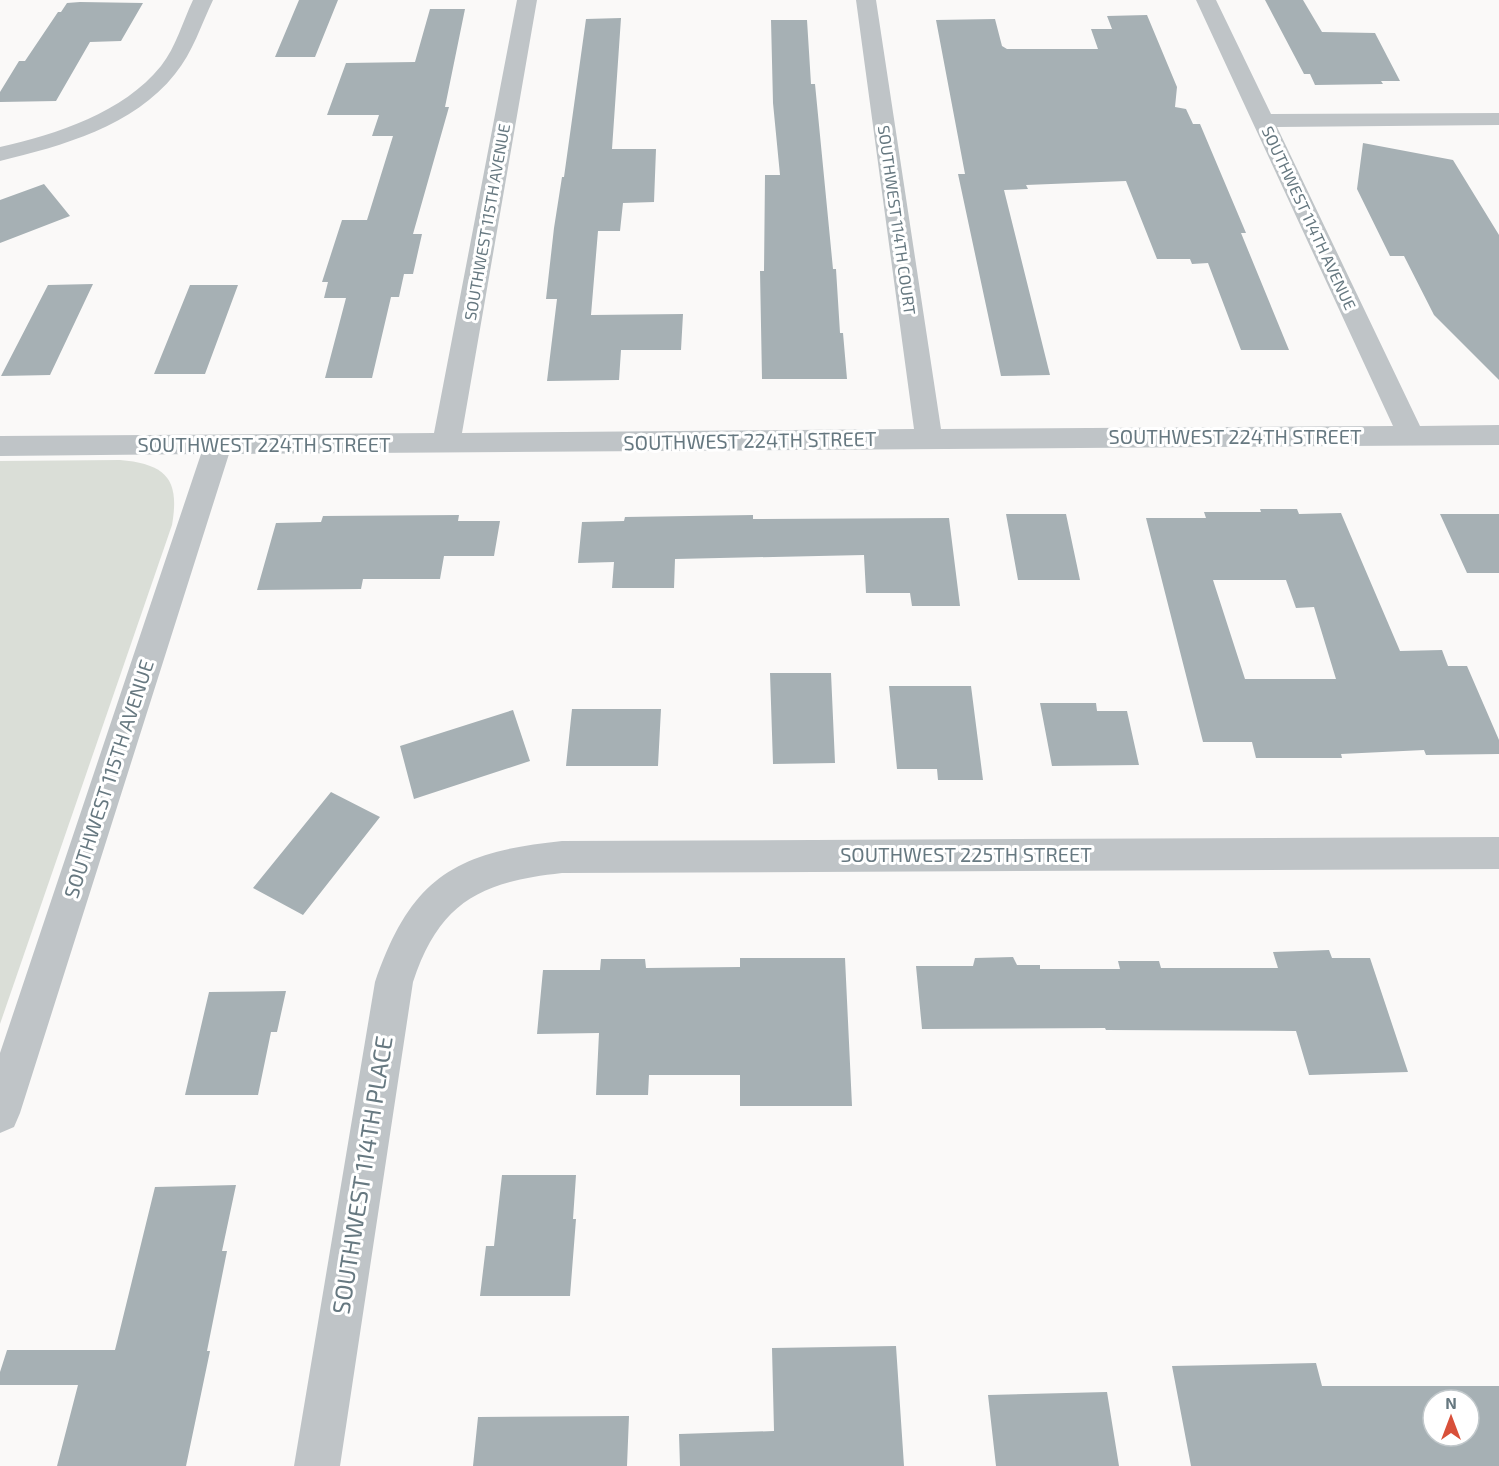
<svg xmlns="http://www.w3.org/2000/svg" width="1499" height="1466" font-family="'Exo 2',sans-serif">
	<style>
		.green { fill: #daded7 }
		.building { fill: #a6b0b4; fill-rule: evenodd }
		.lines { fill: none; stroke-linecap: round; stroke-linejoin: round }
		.minor { fill: #bfc4c7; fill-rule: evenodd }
		.labels { text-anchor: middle; stroke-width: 6; stroke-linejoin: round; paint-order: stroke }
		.far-street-label { font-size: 16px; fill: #667880; stroke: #fff }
		.street-label { font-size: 20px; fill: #667880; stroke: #fff }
		.near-street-label { font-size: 24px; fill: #667880; stroke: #fff }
	</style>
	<rect width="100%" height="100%" fill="#faf9f8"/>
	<path class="green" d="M120,460C166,464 180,479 172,525L0,1024V461Z"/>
	<path class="building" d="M299,0H338L315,57H275Z
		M1265,0H1303L1322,32L1375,33L1400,81H1381L1383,84L1315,85L1310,74H1304Z
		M80,2L143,3L121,41L90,42L56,101L0,102V92L19,61H25L58,12H61L67,3Z
		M430,9H465L445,107H449L413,234H422L413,274H404L399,297H391L372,378H325L346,298H324L328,282H322L342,220H367L393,136H372L379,115H327L346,63L415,62Z
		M1147,15L1177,87L1175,107L1186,109L1193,124H1200L1246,233H1241L1289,350H1241L1208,263L1192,264L1190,259H1157L1126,181L1026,185L1028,189L1004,190L1050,375L1001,376L958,174H965L936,20L995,19L1002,46L1007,49H1098L1091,29H1112L1107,16Z
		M621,18L612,149H656L654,202L623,203L620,231H598L591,315L683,314L681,350H621L619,380L547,381L557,299H546L554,228L562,177H564L586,19Z
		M771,20H807L811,84H815L833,269H836L840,333H843L847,379H762L760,271H764L765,175H780L773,103Z
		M1363,143L1453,160L1499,235V380L1434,315L1404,256H1390L1357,189Z
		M44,184L70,216L0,243V200Z
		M93,284L50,375L1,376L48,285Z
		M190,285H238L205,374H154Z
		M1260,509H1297L1299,514L1341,513L1400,651L1442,650L1448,666H1467L1499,740V754L1426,755L1424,750L1341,754L1342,758H1256L1252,742H1203L1146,518H1206L1204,512H1261ZM1213,580H1286L1296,608L1314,607L1336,679H1245Z
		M1006,514H1066L1080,580H1018Z
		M1440,514H1499V573H1467Z
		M459,515L458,521H500L494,556H444L440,579H363L361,589L257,590L276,523L321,522L323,516Z
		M753,515V519L949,518L960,606H912L910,593H866L864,555L675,559L674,588H612L614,562L578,563L582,522L624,521L625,517Z
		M770,673H831L835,763L773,764Z
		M889,686H971L983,780H938L937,769H897Z
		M1040,703H1096L1097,711H1127L1139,765L1052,766Z
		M572,709H661L658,766H566Z
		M513,710L530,761L414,799L400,746Z
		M331,792L380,817L303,915L253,888Z
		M1329,950L1332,958H1370L1408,1072L1309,1075L1296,1031L1106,1030L1105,1028L922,1029L916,966H973L975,958L1013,957L1017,965H1040V969H1120L1118,961H1159L1161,968H1278L1273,952Z
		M740,958H845L852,1106H740V1075H649L648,1095H596L599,1033L537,1034L543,970H600L601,959H645L646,968L740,967Z
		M286,991L277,1032H271L258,1095H185L209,992Z
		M502,1175H576L573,1219H576L570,1296H480L486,1246H494Z
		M236,1185L222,1251H227L207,1351H210L186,1466H57L78,1385H0V1372L7,1350H115L155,1187Z
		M896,1346L904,1466H680L679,1434L774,1431L772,1348Z
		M1316,1363L1322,1386H1499V1466H1191L1172,1366ZM1433,1400H1469V1436H1433Z
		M1107,1392L1119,1466H996L988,1395Z
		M629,1416L627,1466H473L478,1417Z"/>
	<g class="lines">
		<path class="minor" d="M193,0H213C201,25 193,52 175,74C134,126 62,146 0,161V147C57,134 123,113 161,66C176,47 183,21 193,0Z
			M517,0H537L462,433L914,429L856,0H876L941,429L1393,426L1196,0H1216L1271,114L1499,113V125L1277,127L1420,426L1499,425V445L229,454L20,1113L14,1127L0,1133V1053L201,454L0,456V436L434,433Z
			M1499,837V869L562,873C481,882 440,901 413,982L340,1466H294L375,982C411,878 454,852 562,841Z"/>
	</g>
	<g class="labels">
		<g class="far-street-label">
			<text transform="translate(1309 218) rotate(65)" y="6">SOUTHWEST 114TH AVENUE</text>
			<text transform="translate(897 220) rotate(82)" y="6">SOUTHWEST 114TH COURT</text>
			<text transform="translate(487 222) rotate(-80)" y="6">SOUTHWEST 115TH AVENUE</text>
		</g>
		<g class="street-label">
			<text x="1235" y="444">SOUTHWEST 224TH STREET</text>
			<text transform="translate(750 441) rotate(-1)" y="7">SOUTHWEST 224TH STREET</text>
			<text x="264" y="452">SOUTHWEST 224TH STREET</text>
			<text transform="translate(109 779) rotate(-72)" y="7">SOUTHWEST 115TH AVENUE</text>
			<text x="966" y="862">SOUTHWEST 225TH STREET</text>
		</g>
		<g class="near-street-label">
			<text transform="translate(363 1175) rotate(-81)" y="8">SOUTHWEST 114TH PLACE</text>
		</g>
	</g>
	<g transform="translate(1451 1418)"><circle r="28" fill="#ffffff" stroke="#c2c9cc" stroke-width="1.5"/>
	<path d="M0-4.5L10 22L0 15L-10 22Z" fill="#d8503a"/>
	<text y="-9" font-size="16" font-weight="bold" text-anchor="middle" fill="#667880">N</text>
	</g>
</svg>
